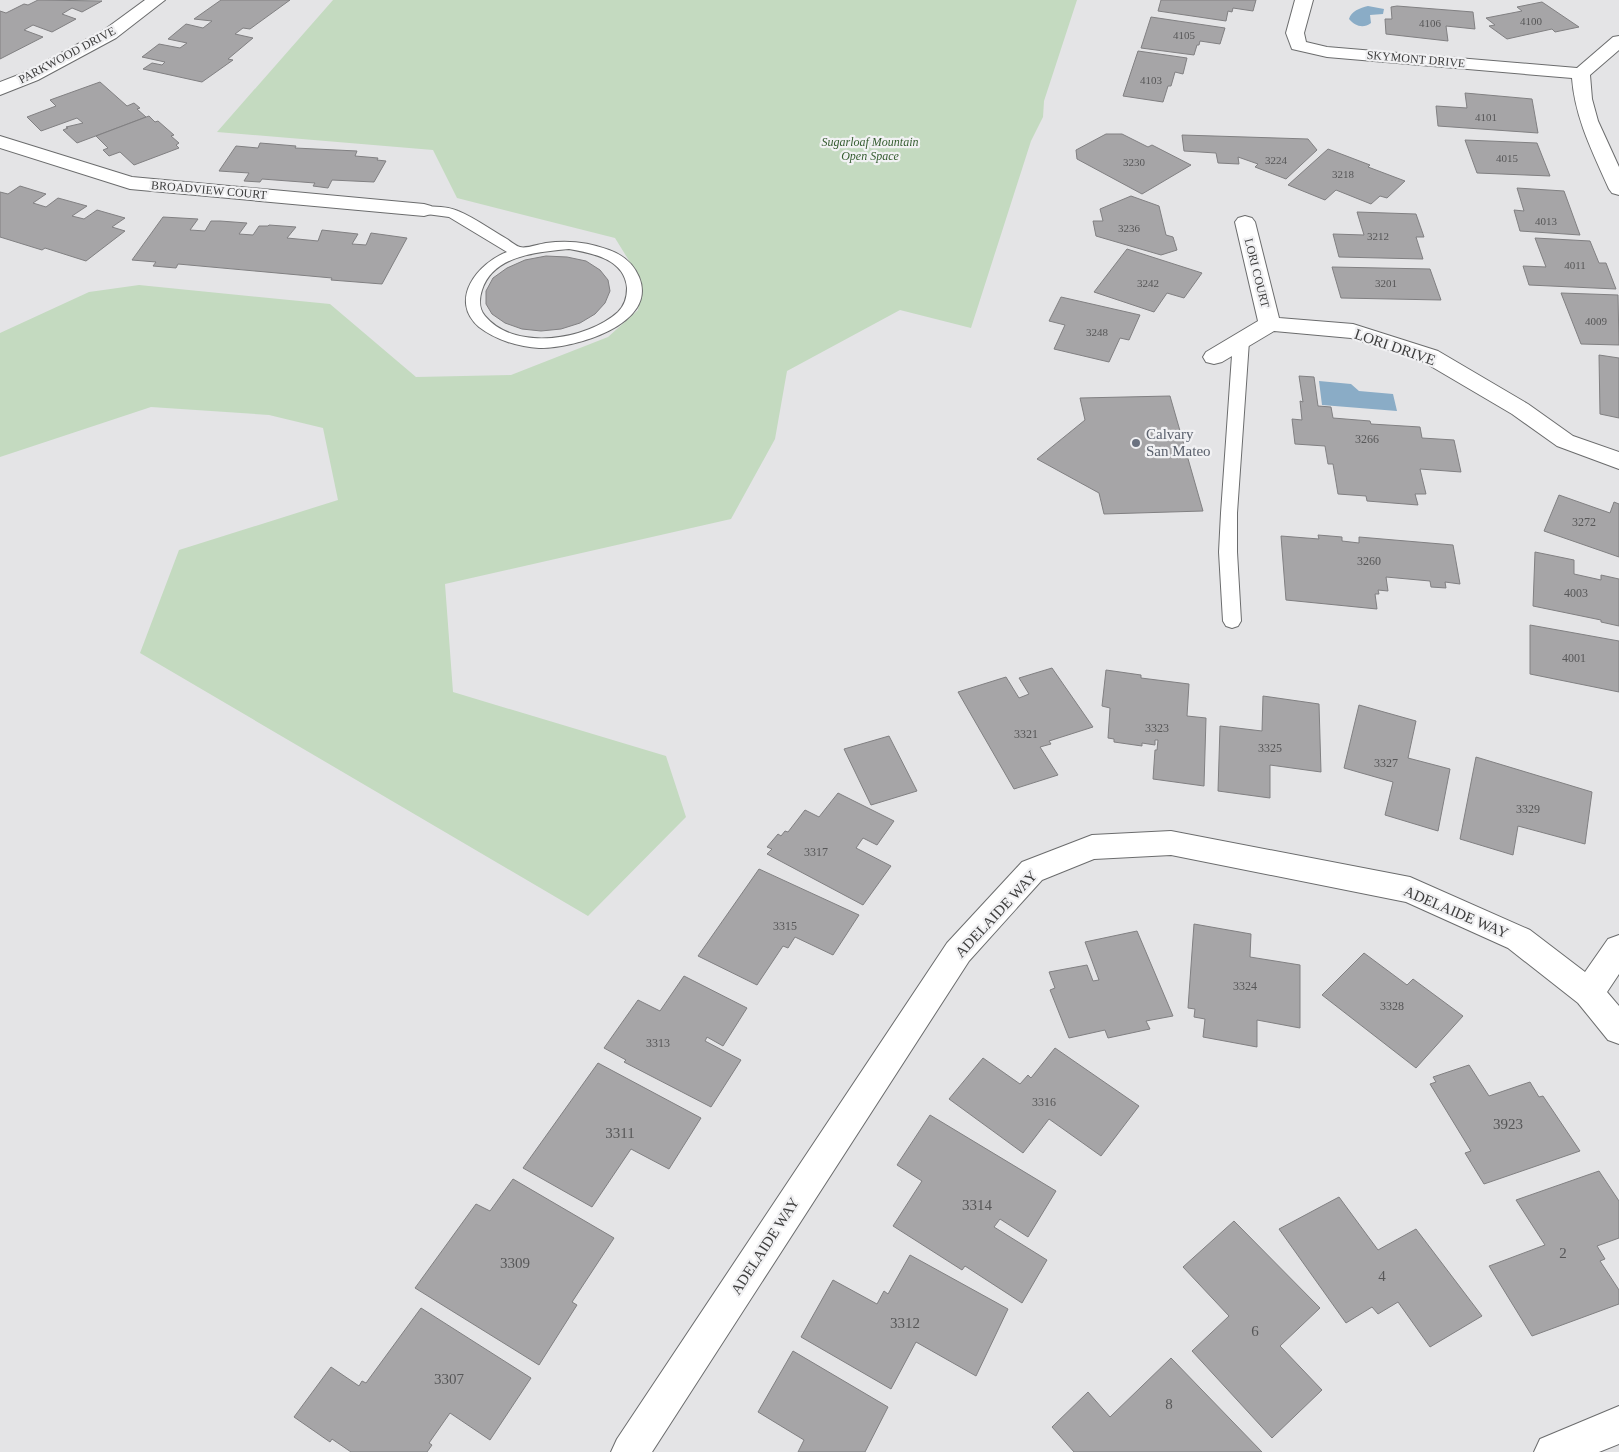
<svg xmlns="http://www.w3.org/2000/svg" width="1619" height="1452" font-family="'Times New Roman',serif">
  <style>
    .green { fill: #c4dac0 }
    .water { fill: #8aacc6 }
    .building { fill: #a6a5a7; stroke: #818082 }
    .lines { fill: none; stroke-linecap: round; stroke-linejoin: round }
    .service-casing { stroke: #6b6c6d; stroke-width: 2 }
    .minor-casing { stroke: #6b6c6d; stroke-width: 2 }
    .service { fill: #fff; fill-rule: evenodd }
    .minor { fill: #fff; fill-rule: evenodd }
    .worship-dot { fill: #6b7280; stroke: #f1f1f3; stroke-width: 2 }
    .labels { text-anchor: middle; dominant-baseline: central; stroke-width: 4.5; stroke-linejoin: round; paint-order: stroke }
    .far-number-label { font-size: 11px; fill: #575758 }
    .far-street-label { font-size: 12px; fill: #3d3d3d; stroke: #f1f1f3 }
    .far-park-label { font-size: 12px; font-style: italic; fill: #355c30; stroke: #f1f1f3 }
    .number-label { font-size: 12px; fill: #575758 }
    .street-label { font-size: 15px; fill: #3d3d3d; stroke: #f1f1f3 }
    .worship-label { font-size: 15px; fill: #5b616d; stroke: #f1f1f3; text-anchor: start }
    .near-number-label { font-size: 15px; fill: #575758 }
  </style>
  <rect width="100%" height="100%" fill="#e4e4e6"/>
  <polygon class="green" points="333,0 1077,0 1044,101 1043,117 1031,141 971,328 900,310 787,371 775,439 731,519 445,584 453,692 666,756 686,817 588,916 140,653 179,550 338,500 323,428 269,415 151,407 0,457 0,333 89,292 139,285 330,304 416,377 511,375 608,337 638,310 641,280 615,238 457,198 433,150 217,132"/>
  <g class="water">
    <path d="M 1368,6 L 1384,9 L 1383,14 L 1370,15 L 1371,23 C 1363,29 1355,26 1349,19 C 1351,11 1360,8 1368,6 Z"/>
    <polygon points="1319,381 1351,384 1359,391 1393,394 1397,411 1322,405"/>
  </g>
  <g class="building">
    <polygon points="38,0 102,1 82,12 72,8 62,14 76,19 52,32 33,25 24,30 43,37 0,59 0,11 6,13 24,4 28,5"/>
    <polygon points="221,0 290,0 250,29 243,28 235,34 253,38 228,59 233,60 202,82 143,69 152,63 162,65 165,62 142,57 159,44 180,48 187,43 168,39 186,24 203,28 212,21 194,19"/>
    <polygon points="1161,0 1256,0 1253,11 1233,8 1232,12 1228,11 1226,21 1158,11"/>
    <polygon points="1542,2 1579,27 1555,32 1552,29 1507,39 1489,26 1495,25 1486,18 1522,11 1517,7"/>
    <polygon points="1397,6 1473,12 1475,29 1446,26 1448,41 1386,34 1385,19 1392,19 1391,7"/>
    <polygon points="1151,17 1225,28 1220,44 1200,41 1199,45 1197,45 1194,55 1141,48"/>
    <polygon points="1138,51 1187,58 1183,74 1175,72 1171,86 1168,86 1163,102 1123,96"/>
    <polygon points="100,82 127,106 134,103 140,108 137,109 146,117 77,143 63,130 68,128 66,127 83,123 77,118 41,131 27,117 56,106 50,100"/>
    <polygon points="1465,93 1532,99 1538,133 1438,126 1436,106 1467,108"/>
    <polygon points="149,116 155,122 158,121 174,135 171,136 179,143 176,145 179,148 134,165 120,152 109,156 103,150 108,148 96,136"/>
    <polygon points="1106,134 1122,134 1148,147 1152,145 1191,165 1142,194 1077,159 1076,150"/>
    <polygon points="1182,135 1308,139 1317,150 1286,179 1255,167 1258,164 1238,157 1239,164 1218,163 1216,153 1184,151"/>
    <polygon points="1465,140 1537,143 1550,176 1477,173"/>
    <polygon points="260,143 296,146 295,148 357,151 355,156 378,158 377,160 386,161 374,182 332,180 328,188 313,186 315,183 262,179 260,182 244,181 249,173 219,171 236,146 258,148"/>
    <polygon points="1328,149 1370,165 1368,167 1405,181 1387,198 1380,196 1371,204 1336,190 1325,200 1288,185"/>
    <polygon points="20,186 46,194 33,203 46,207 58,198 87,206 72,216 84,219 97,210 125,218 112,227 125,231 86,261 45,248 42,250 0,237 0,192 8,194"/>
    <polygon points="1517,188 1564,191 1580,235 1520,231 1514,210 1524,211"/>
    <polygon points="1131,196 1159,206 1166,235 1173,237 1177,250 1161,255 1096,236 1093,221 1103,221 1100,209"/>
    <polygon points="1357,212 1416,214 1424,237 1416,237 1423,259 1339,257 1333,234 1364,235"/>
    <polygon points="163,217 198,219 190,230 205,231 211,221 220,221 247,223 239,234 253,235 259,226 268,226 269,225 296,227 287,238 318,241 322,230 358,234 352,244 366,245 371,233 407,238 382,284 331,280 332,278 178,264 176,268 153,266 156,262 132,260"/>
    <polygon points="1535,238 1590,241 1599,263 1606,263 1616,289 1529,285 1523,266 1546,267"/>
    <polygon points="1127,249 1202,273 1184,298 1167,293 1154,312 1094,292"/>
    <polygon points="546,256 567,257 586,261 600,270 608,280 610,291 605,303 595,314 580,323 561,329 541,331 522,329 505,323 492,314 486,304 486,291 493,278 507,268 525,260"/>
    <polygon points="1332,267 1430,269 1441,300 1341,298"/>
    <polygon points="1561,293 1618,295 1619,345 1581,344"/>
    <polygon points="1061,297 1140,315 1129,340 1120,338 1109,362 1054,349 1065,325 1049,321"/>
    <polygon points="1599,355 1619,358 1619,418 1600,414"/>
    <polygon points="1299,376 1314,377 1318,406 1331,407 1333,418 1370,421 1371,424 1420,427 1422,438 1454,440 1461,472 1420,469 1426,494 1415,494 1418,505 1367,501 1366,496 1338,494 1333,464 1328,464 1325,446 1295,444 1292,419 1302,420 1300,401 1303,402"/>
    <polygon points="1170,396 1203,511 1104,514 1099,493 1037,459 1085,420 1080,398"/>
    <polygon points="1559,495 1610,513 1614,502 1619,504 1619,557 1544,531"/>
    <polygon points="1318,535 1342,537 1342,541 1359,543 1359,537 1453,545 1460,584 1445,582 1446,588 1431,587 1430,581 1386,577 1388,591 1378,590 1379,594 1375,594 1377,609 1286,600 1281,536 1319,539"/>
    <polygon points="1535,552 1574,560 1574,574 1601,580 1601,575 1619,579 1619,626 1601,622 1601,620 1533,606"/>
    <polygon points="1530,625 1619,641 1619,692 1530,674"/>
    <polygon points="1052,668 1093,727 1049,741 1051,744 1040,747 1058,775 1014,789 958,692 1006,677 1019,698 1029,694 1019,678"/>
    <polygon points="1106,670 1141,675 1141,678 1189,684 1187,716 1206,718 1204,786 1153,779 1155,750 1157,750 1158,740 1155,740 1155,745 1142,743 1142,746 1114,742 1114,739 1108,738 1110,708 1102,706"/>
    <polygon points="1263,696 1319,704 1321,772 1270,765 1270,798 1218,791 1220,726 1262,731"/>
    <polygon points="1359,705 1416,721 1408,758 1450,769 1438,831 1385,815 1393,782 1344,768"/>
    <polygon points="889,736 917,791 871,805 844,749"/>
    <polygon points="1476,757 1592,792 1585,844 1518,826 1513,855 1460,839"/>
    <polygon points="838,793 894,821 877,845 863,838 856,848 891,866 863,905 767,854 772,849 767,847 778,834 781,836 785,831 788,832 805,810 819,817"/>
    <polygon points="759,869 859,915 833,955 795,937 788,948 783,946 757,985 698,956"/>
    <polygon points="1194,924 1251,934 1250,957 1300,965 1300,1028 1257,1020 1257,1047 1203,1037 1205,1019 1194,1017 1195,1009 1188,1008"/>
    <polygon points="1137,931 1173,1016 1146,1021 1150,1029 1108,1038 1105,1030 1069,1038 1050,990 1055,988 1049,972 1087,965 1093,981 1099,980 1085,942"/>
    <polygon points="1364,953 1407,985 1413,979 1463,1016 1416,1068 1322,995"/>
    <polygon points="684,976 747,1008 723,1046 707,1037 705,1041 741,1060 711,1107 624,1062 626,1060 604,1048 638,1000 660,1011"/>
    <polygon points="1055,1048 1139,1106 1101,1156 1049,1119 1023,1153 949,1099 983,1058 1020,1084 1028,1075 1031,1078"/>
    <polygon points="598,1063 701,1118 669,1169 631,1149 592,1207 523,1168"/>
    <polygon points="1469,1065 1489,1096 1530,1082 1539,1097 1543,1096 1580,1151 1484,1184 1465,1153 1471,1151 1430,1084 1436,1082 1433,1077"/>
    <polygon points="930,1115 1056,1191 1028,1237 1000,1219 994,1227 1047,1260 1022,1303 965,1266 962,1270 893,1226 922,1181 897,1165"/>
    <polygon points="1599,1171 1619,1201 1619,1238 1597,1246 1605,1259 1600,1261 1619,1290 1619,1304 1532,1336 1489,1266 1545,1245 1516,1200"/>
    <polygon points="513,1179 614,1238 572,1302 577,1305 539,1365 415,1288 476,1204 490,1211"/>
    <polygon points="1339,1197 1378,1250 1416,1229 1482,1316 1430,1347 1398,1302 1378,1314 1372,1307 1346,1323 1279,1229"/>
    <polygon points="1234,1221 1320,1308 1280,1346 1322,1390 1272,1438 1192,1351 1229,1316 1183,1267"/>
    <polygon points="910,1255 1008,1309 976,1376 916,1342 891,1389 801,1337 833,1280 877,1304 884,1291 888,1294"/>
    <polygon points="421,1308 531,1378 490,1440 450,1413 429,1443 432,1445 427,1452 351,1452 332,1439 330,1442 294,1417 331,1367 359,1386 362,1381 366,1383"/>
    <polygon points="793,1351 888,1407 865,1452 798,1452 804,1440 758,1412"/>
    <polygon points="1171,1358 1262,1452 1074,1452 1052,1427 1088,1392 1110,1417"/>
  </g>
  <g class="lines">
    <defs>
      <g id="service">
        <path d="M 424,206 C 434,207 448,206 458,211 C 475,218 491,230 507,239 C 511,242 516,246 520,247 C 526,249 539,244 546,243 C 568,240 588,242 609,250 C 623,255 633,263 639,277 C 659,325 572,349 539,348 C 519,347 496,340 479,327 C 448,300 478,263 507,252 L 449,217 L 419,213 L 417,210 L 419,207 ZM 569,249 C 592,253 625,259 627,288 C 627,297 625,305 618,312 C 587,340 515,352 485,316 C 479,309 479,299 482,290 C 493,255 538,252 569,249 Z"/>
        <polygon points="1241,336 1246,338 1249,341 1237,513 1237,552 1241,621 1238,626 1232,628 1226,626 1223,621 1219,552 1221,513 1233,341 1236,338"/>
      </g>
      <g id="minor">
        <polygon points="145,0 165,0 116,38 38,80 0,95 0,82 26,72 104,30"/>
        <path d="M 1295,0 L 1313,0 L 1304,33 L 1306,42 L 1327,47 L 1577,68 L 1613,37 L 1619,36 L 1619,50 L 1590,75 L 1592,99 L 1598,121 L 1619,167 L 1619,195 L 1612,193 L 1609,189 C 1593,153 1575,118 1572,78 L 1327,57 L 1292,49 L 1286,33 Z"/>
        <polygon points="0,136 132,177 424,204 431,206 434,210 431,214 424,216 130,189 0,148"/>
        <polygon points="1245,216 1252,218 1255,222 1279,318 1353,324 1438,351 1528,404 1573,436 1619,452 1619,469 1557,446 1512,414 1422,361 1351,338 1274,331 1222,362 1214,364 1206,362 1203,357 1206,352 1258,321 1235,222 1238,218"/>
        <polygon points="1171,831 1410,877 1530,930 1585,972 1608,939 1619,935 1619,974 1607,992 1619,1006 1619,1044 1608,1040 1578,1003 1508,948 1406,902 1171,855 1094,859 1042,880 969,961 652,1452 611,1452 617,1439 947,943 1022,862 1092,835"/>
        <polygon points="1619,1406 1619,1444 1599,1452 1534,1452 1540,1439"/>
      </g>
    </defs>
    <use href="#service" class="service-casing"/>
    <use href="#minor" class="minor-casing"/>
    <use href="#service" class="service"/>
    <use href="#minor" class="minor"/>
  </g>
  <circle class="worship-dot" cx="1136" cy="443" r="5"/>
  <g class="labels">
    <g class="far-number-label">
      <text x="1531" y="21">4100</text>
      <text x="1430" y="23">4106</text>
      <text x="1184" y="35">4105</text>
      <text x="1151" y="80">4103</text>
      <text x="1486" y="117">4101</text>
      <text x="1507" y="158">4015</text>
      <text x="1276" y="160">3224</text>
      <text x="1134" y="162">3230</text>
      <text x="1343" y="174">3218</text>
      <text x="1546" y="221">4013</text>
      <text x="1129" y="228">3236</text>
      <text x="1378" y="236">3212</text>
      <text x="1575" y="265">4011</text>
      <text x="1148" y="283">3242</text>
      <text x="1386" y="283">3201</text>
      <text x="1596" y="321">4009</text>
      <text x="1097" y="332">3248</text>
    </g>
    <g class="far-street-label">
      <text transform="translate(67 55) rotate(-28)">PARKWOOD DRIVE</text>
      <text transform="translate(1416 59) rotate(5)">SKYMONT DRIVE</text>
      <text transform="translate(209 190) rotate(5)">BROADVIEW COURT</text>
      <text transform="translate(1257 273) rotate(76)">LORI COURT</text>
    </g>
    <g class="far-park-label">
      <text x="870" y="142">Sugarloaf Mountain<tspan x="870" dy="14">Open Space</tspan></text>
    </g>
    <g class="number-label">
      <text x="1367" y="439">3266</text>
      <text x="1584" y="522">3272</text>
      <text x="1369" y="561">3260</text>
      <text x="1576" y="593">4003</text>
      <text x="1574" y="658">4001</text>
      <text x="1157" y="728">3323</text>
      <text x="1026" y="734">3321</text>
      <text x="1270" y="748">3325</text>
      <text x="1386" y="763">3327</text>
      <text x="1528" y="809">3329</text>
      <text x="816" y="852">3317</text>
      <text x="785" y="926">3315</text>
      <text x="1245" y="986">3324</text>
      <text x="1392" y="1006">3328</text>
      <text x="658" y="1043">3313</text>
      <text x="1044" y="1102">3316</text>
    </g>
    <g class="street-label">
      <text transform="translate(1395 347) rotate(19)">LORI DRIVE</text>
      <text transform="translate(1456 912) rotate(23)">ADELAIDE WAY</text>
      <text transform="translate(996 914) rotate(-47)">ADELAIDE WAY</text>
      <text transform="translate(765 1246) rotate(-57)">ADELAIDE WAY</text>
    </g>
    <g class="worship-label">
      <text x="1146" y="434">Calvary<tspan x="1146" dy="17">San Mateo</tspan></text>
    </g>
    <g class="near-number-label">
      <text x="1508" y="1124">3923</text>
      <text x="620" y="1133">3311</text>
      <text x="977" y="1205">3314</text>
      <text x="1563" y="1253">2</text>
      <text x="515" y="1263">3309</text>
      <text x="1382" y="1276">4</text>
      <text x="905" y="1323">3312</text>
      <text x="1255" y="1331">6</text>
      <text x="449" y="1379">3307</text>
      <text x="1169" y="1404">8</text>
    </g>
  </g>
</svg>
